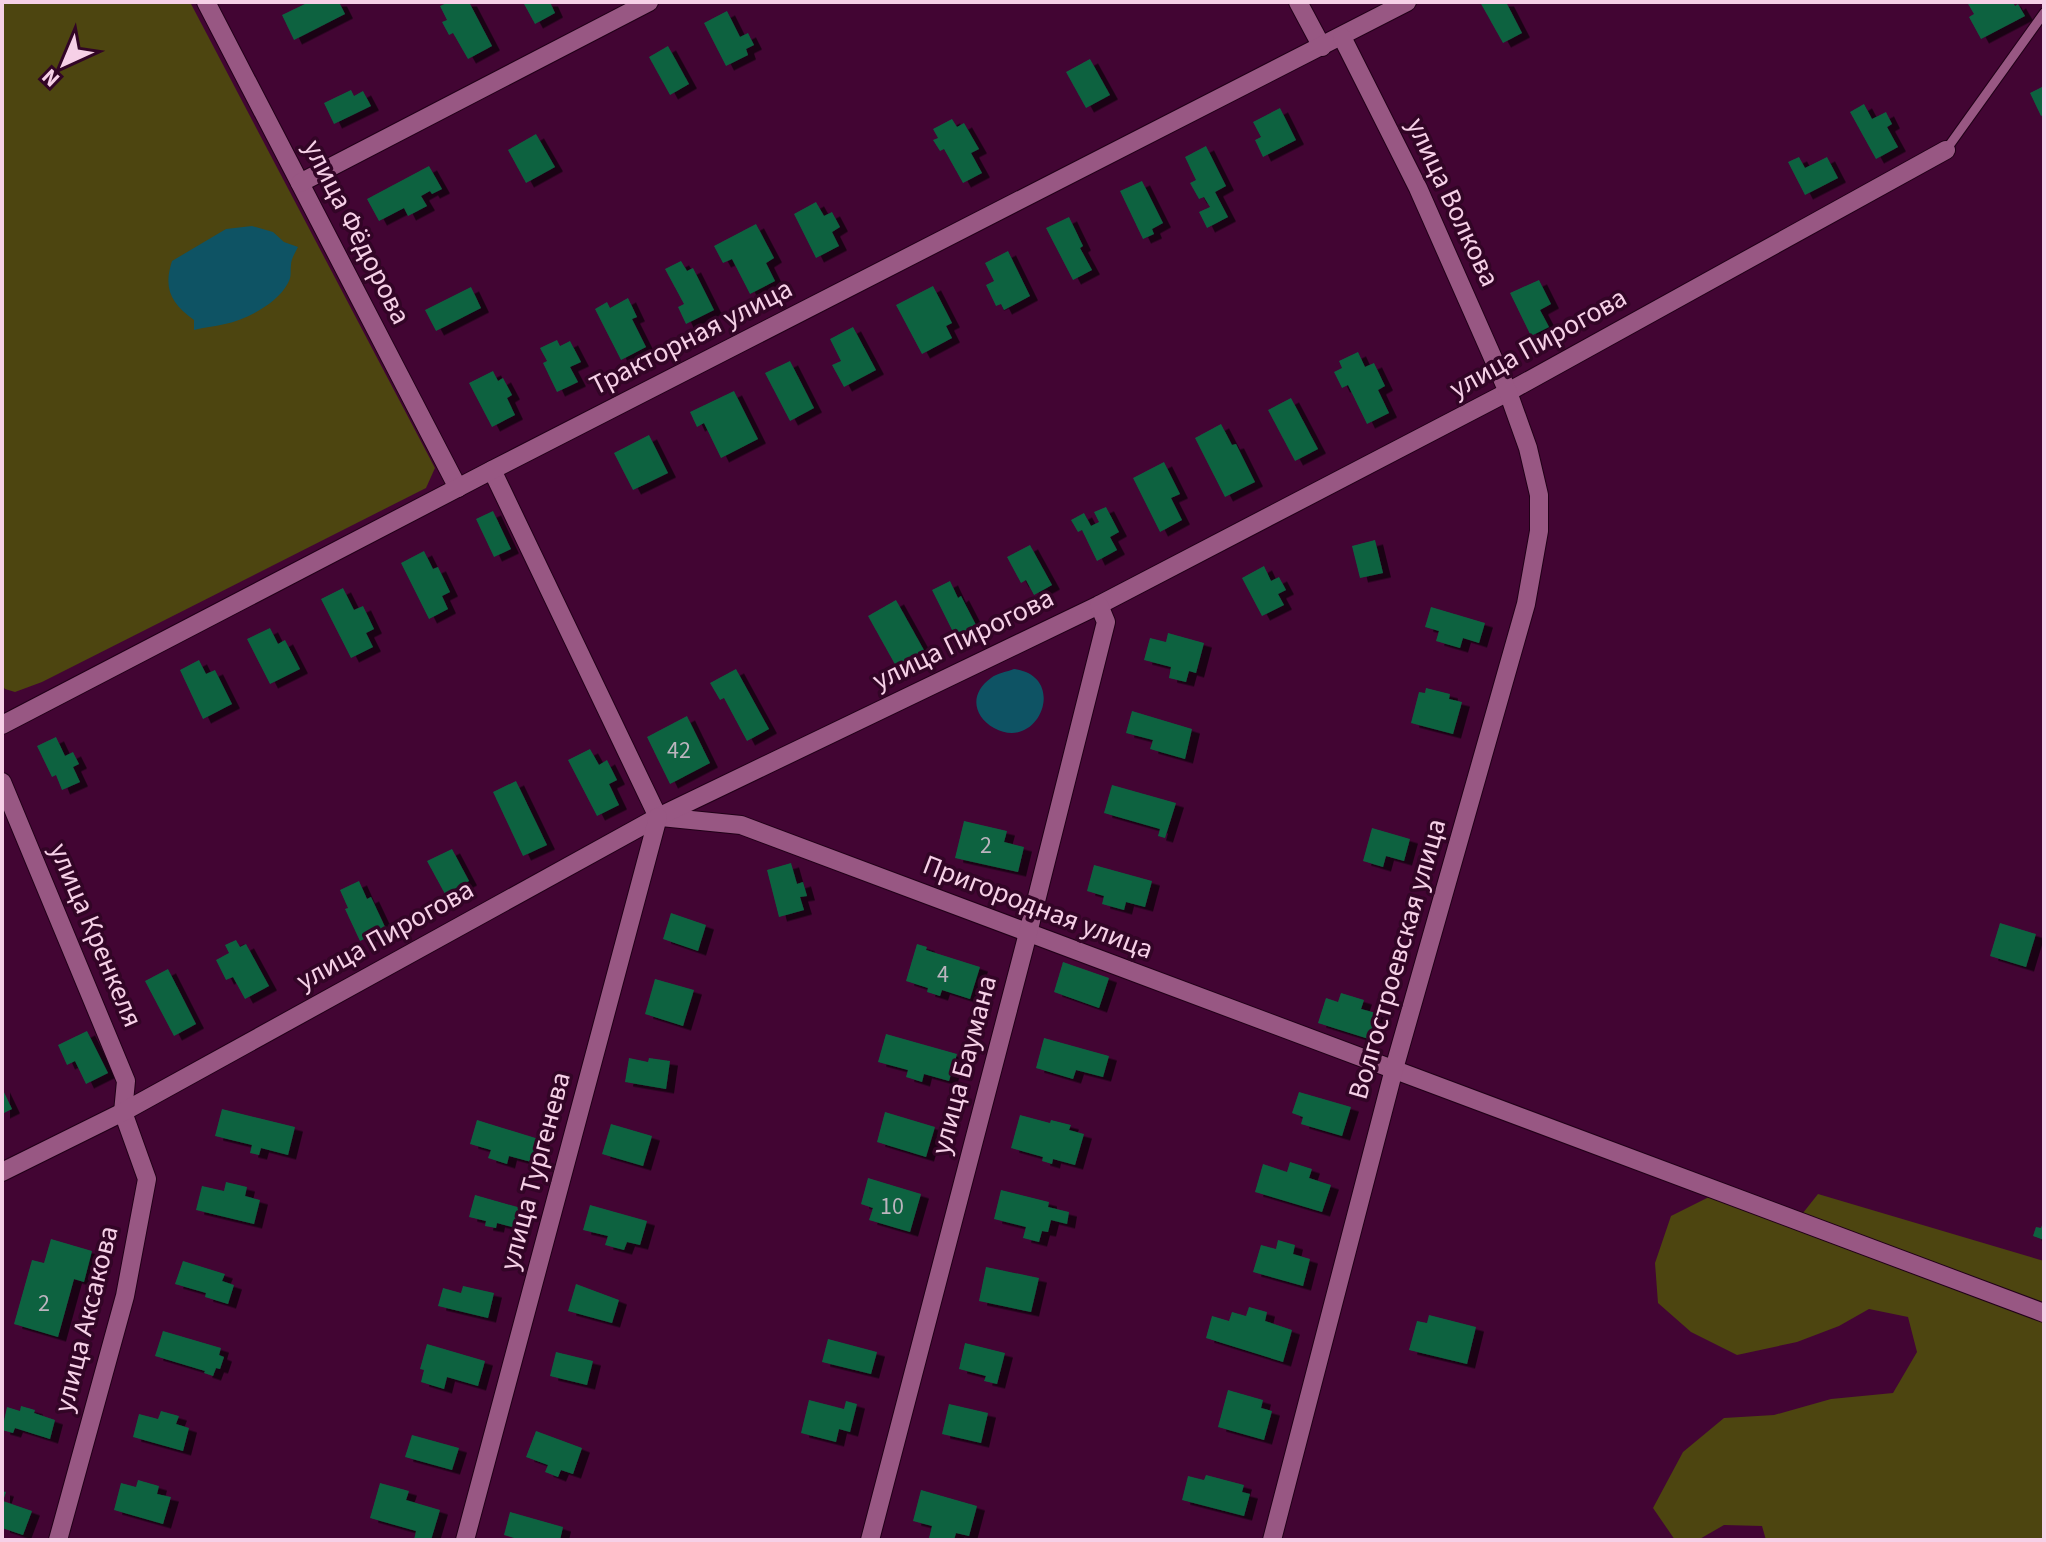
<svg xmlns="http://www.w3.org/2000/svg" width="2046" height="1542" font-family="'Source Sans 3',sans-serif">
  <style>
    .green { fill: #4d4510 }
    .water { fill: #0e5364 }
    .building { fill: #106241; filter: url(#shadow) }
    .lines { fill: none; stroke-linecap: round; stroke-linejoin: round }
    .service-casing { stroke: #210018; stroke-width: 11 }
    .minor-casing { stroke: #210018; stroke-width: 20 }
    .service { stroke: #985783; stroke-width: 9 }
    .minor { stroke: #985783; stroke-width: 18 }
    .labels { text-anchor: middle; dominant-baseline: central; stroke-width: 7; stroke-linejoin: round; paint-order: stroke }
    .number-label { font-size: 24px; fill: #bcb4be }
    .street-label { font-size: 28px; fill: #f6d0e7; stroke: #320526 }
  </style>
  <defs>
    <filter id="shadow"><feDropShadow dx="8" dy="4.5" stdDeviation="0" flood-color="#0009"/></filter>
  </defs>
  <rect width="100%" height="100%" fill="#420533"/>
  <g class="green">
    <polygon points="2,2 190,2 435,468 426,488 42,682 15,692 5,689 2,685"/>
    <polygon points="1732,1191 1795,1223 1818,1194 2044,1261 2044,1540 1766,1540 1762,1526 1724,1525 1698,1540 1675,1540 1653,1508 1683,1452 1724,1418 1774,1415 1831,1399 1893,1393 1917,1352 1908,1317 1869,1309 1839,1326 1797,1342 1737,1355 1691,1332 1658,1303 1655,1263 1671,1216 1709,1197"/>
  </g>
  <g class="water">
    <path d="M 252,226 L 273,232 L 284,242 L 298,247 C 295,253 291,259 291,265 C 290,272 292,276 288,283 C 277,304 247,319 225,324 C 214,327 204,327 194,330 L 194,320 C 171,303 163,289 172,261 L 226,229 Z"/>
    <path d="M 1014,669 C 1069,676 1039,753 994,728 C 972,715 970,693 991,678 C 997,673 1007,672 1014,669 Z"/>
  </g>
  <g class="building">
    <polygon points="309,2 339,2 345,14 294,40 282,15"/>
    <polygon points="449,2 469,2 492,46 468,59 453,33 449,35 442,22 447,20 440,6"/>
    <polygon points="523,2 550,2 555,13 535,24"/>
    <polygon points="1480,2 1506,2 1522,33 1503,43"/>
    <polygon points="1967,2 2013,2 2015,6 2018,4 2025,16 1981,39 1969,17 1974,14"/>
    <polygon points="727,11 740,37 748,33 754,45 746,49 748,55 726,66 704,23"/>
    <polygon points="668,46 689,84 670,95 649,57"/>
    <polygon points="1090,59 1110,95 1086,108 1066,72"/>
    <polygon points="2044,86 2044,114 2041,116 2030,93"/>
    <polygon points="351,90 354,96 363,91 371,106 334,124 324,103"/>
    <polygon points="1864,104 1872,119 1886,112 1892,124 1887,127 1898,147 1876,159 1850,112"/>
    <polygon points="1280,108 1296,140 1263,157 1255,140 1261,137 1253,122"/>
    <polygon points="952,119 957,127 964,123 979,149 971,153 982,173 963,183 944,149 940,151 933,140 938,138 933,129"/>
    <polygon points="536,134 555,167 526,183 508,150"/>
    <polygon points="1206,146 1226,186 1215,192 1228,217 1207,228 1199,212 1210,207 1204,197 1199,199 1190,183 1196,180 1185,157"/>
    <polygon points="1799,157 1805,168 1827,157 1838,178 1805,195 1788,162"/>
    <polygon points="429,166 442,189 432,194 430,191 421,196 427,206 408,216 404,208 379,221 367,199"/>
    <polygon points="1142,181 1163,223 1152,229 1154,234 1143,239 1120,191"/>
    <polygon points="816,202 824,216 832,212 840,227 832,232 839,246 816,258 794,214"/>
    <polygon points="1069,217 1083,246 1080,248 1092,270 1073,280 1046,228"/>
    <polygon points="756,224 774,258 766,263 775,281 750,294 732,259 723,263 714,246"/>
    <polygon points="1008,251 1030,296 1004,310 1001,304 996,306 986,285 994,281 985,263"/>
    <polygon points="681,261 687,271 693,268 714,310 686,324 678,307 684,304 665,269"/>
    <polygon points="1539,280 1551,304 1540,310 1549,327 1531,336 1510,293"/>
    <polygon points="933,286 952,323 946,326 952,338 922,354 896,305"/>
    <polygon points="471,287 481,308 436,331 425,310"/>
    <polygon points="628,298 637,317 632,319 646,347 621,360 595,309 607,302 610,308"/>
    <polygon points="853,327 876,370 844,387 832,365 841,361 830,339"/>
    <polygon points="557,340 560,346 570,341 581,362 570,367 578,382 557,392 543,363 547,361 540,348"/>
    <polygon points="1358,352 1365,367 1374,363 1385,386 1378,390 1389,413 1367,424 1348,385 1342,388 1334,372 1342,368 1339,361"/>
    <polygon points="790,361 814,408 790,421 765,373"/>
    <polygon points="493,371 498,381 503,378 512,395 507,398 515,415 492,427 469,383"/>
    <polygon points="734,391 758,439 721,458 704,423 697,427 690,412"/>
    <polygon points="1291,398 1318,449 1295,461 1268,410"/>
    <polygon points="1221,424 1232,445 1236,444 1255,482 1225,497 1195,438"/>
    <polygon points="649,435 668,473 633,490 614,453"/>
    <polygon points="1164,462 1180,494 1171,498 1182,520 1160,532 1133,478"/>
    <polygon points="1106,507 1119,532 1110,537 1117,550 1097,561 1082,530 1078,532 1071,520 1084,513 1091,526 1099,522 1094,512"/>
    <polygon points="493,511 511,549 494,557 476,519"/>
    <polygon points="1375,540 1383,573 1360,578 1352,546"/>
    <polygon points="1030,545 1052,585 1034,595 1026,580 1021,583 1007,557"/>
    <polygon points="424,551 433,569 438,567 450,592 442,596 448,609 429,619 401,563"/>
    <polygon points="1264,566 1271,581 1279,577 1286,590 1278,594 1284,605 1262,616 1242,578"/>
    <polygon points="950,581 958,598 961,596 976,625 955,636 932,590"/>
    <polygon points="343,588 354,610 363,606 374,629 366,633 373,647 351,658 321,599"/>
    <polygon points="896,600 925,652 897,668 868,616"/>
    <polygon points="1431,607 1485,623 1479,643 1463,638 1460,648 1436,641 1439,631 1425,627"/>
    <polygon points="270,628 278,644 285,640 300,669 270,684 247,639"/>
    <polygon points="1168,633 1204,643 1196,673 1189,671 1186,682 1169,678 1171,667 1144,660 1150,638 1166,642"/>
    <polygon points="199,660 206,674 215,670 232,704 203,719 180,670"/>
    <polygon points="736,669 769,729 747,741 724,698 720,700 710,683"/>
    <polygon points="1426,688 1450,694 1449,699 1462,702 1453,734 1411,723 1419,692 1425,693"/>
    <polygon points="1132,711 1192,729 1185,759 1150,749 1153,740 1126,733"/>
    <polygon points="687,716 710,763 670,784 647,737"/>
    <polygon points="56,737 65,756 73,752 79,764 73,767 80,782 62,790 56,775 52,777 37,746"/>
    <polygon points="590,749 599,765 607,760 617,780 609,784 619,805 597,816 568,760"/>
    <polygon points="516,781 547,845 523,856 493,792"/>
    <polygon points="1112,785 1176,803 1165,838 1158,836 1160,829 1104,813"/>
    <polygon points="964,821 1007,831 1004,842 1024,847 1018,872 955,858"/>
    <polygon points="1372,828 1410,839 1404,861 1386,856 1383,867 1363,861"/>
    <polygon points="452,849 469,881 445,894 427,861"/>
    <polygon points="791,863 797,884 803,882 807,896 800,897 804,910 779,917 767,870"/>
    <polygon points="1094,865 1152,881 1145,907 1126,902 1124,910 1102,904 1104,896 1087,891"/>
    <polygon points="359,881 367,899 371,897 386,929 360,941 345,909 348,908 340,890"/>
    <polygon points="671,913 706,925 698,951 663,939"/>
    <polygon points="2000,923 2036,934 2026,967 1990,956"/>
    <polygon points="236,940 240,947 246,944 269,986 245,999 233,977 226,980 216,960 229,953 225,945"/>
    <polygon points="917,944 927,947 926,950 980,967 970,999 942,990 940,996 927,992 928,988 906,981"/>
    <polygon points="1063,962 1109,978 1099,1008 1054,992"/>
    <polygon points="168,969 196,1024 174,1036 145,981"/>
    <polygon points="655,979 694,990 683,1026 645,1014"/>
    <polygon points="1341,993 1364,1000 1361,1009 1380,1014 1372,1040 1318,1023 1326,998 1338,1002"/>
    <polygon points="87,1031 108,1073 86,1084 75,1061 67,1065 58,1045"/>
    <polygon points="886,1034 957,1054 949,1081 924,1074 922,1082 906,1077 908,1070 878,1062"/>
    <polygon points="1044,1038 1109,1056 1103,1077 1076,1070 1073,1079 1036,1068"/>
    <polygon points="629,1058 648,1062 649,1058 670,1061 666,1089 625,1082"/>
    <polygon points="2,1088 12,1109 2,1114"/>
    <polygon points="1299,1092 1351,1107 1342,1136 1301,1124 1303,1117 1292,1113"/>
    <polygon points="222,1109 295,1127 288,1155 261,1148 259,1155 250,1153 252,1145 215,1136"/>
    <polygon points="885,1112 935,1127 926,1157 877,1142"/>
    <polygon points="1020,1115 1050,1123 1051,1120 1071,1125 1069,1130 1084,1134 1075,1165 1053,1159 1052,1164 1042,1161 1043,1157 1011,1148"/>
    <polygon points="477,1120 542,1140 535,1163 509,1156 507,1164 488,1158 491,1150 470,1144"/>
    <polygon points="611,1124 652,1136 643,1166 602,1154"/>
    <polygon points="1290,1162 1312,1169 1309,1178 1331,1185 1322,1212 1255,1192 1263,1164 1287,1172"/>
    <polygon points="868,1178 921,1194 910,1232 869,1220 873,1208 861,1204"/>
    <polygon points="226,1182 247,1187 245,1196 260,1200 254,1224 196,1210 202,1186 224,1191"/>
    <polygon points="1001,1190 1049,1202 1048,1207 1069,1212 1067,1224 1051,1220 1048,1232 1042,1231 1039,1242 1023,1238 1026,1227 994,1219"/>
    <polygon points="475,1195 521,1208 516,1228 497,1223 496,1228 485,1226 486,1221 469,1217"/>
    <polygon points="590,1205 647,1221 640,1245 627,1242 624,1250 605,1245 608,1236 583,1230"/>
    <polygon points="2044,1220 2044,1240 2033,1236 2036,1227 2041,1228"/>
    <polygon points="51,1239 92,1251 84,1282 74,1279 58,1337 14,1324 32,1260 44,1263"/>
    <polygon points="1278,1240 1295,1245 1293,1254 1310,1259 1303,1286 1253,1272 1261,1245 1276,1249"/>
    <polygon points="183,1261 225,1274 222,1281 234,1285 228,1304 205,1297 206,1293 175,1284"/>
    <polygon points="986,1267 1039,1278 1031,1312 979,1301"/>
    <polygon points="576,1284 619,1300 612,1323 568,1311"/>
    <polygon points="463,1286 494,1293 488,1318 438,1306 443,1288 461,1293"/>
    <polygon points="1249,1307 1267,1312 1265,1321 1292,1330 1283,1362 1206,1338 1212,1316 1229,1321 1232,1312 1246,1316"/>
    <polygon points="1429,1315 1476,1327 1467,1364 1409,1350 1417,1321 1427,1323"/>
    <polygon points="163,1331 221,1348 219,1355 224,1357 220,1369 216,1368 213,1376 204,1373 205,1371 155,1356"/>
    <polygon points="828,1339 877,1352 871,1374 822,1362"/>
    <polygon points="965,1343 1005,1353 997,1384 984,1381 986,1376 959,1369"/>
    <polygon points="427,1344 485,1361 478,1386 447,1377 444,1389 421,1382 424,1370 420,1369"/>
    <polygon points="556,1352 593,1361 587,1385 550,1376"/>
    <polygon points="1228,1390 1263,1400 1261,1408 1272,1411 1264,1440 1218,1427"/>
    <polygon points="809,1400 844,1409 846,1401 857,1404 850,1432 839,1429 836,1442 801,1433"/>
    <polygon points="949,1404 988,1413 981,1443 942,1434"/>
    <polygon points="21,1406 35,1410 34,1413 55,1420 50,1439 15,1428 13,1433 2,1430 7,1407 20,1411"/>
    <polygon points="161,1411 179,1416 176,1424 189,1428 183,1451 133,1437 139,1414 158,1419"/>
    <polygon points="536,1431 582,1448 573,1474 561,1470 558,1477 545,1472 548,1465 526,1457"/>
    <polygon points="412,1435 459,1448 452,1470 405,1457"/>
    <polygon points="1206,1475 1244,1485 1242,1492 1250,1494 1244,1516 1182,1500 1188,1476 1204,1480"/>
    <polygon points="138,1480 159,1486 157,1494 171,1497 163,1524 114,1510 121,1483 136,1487"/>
    <polygon points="380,1483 409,1491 406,1500 440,1510 431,1540 414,1540 416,1531 370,1518"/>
    <polygon points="921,1490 977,1506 969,1536 956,1533 954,1540 939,1540 929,1538 932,1526 913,1521"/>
    <polygon points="2,1491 6,1492 3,1501 32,1511 23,1535 2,1528"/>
    <polygon points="510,1512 563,1527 560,1540 521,1540 504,1535"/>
  </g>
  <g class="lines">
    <defs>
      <polyline id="service" points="1946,150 2044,13"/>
      <g id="minor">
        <polyline points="206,2 458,488"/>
        <polyline points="1298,2 1322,47"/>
        <polyline points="300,183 649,2"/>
        <polyline points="492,470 658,817"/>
        <polyline points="2,725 492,470 1407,2"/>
        <polyline points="2,782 126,1081 123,1112 147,1179 125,1296 58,1540"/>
        <polyline points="661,817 741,825 2044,1313"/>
        <polyline points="2,1172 123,1112 658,817 1099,605 1508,392 1946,150"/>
        <polyline points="465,1540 658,817"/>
        <polyline points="870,1540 1028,933 1106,622 1099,605"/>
        <polyline points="1272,1540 1394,1069 1526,604 1539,531 1539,495 1528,448 1508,392 1418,188 1342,37"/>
      </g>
    </defs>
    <use href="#service" class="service-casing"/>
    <use href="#minor" class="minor-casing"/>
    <use href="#service" class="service"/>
    <use href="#minor" class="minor"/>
  </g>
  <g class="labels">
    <g class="number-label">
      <text x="679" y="750">42</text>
      <text x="986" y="845">2</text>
      <text x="943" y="974">4</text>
      <text x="892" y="1206">10</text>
      <text x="44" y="1303">2</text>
    </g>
    <g class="street-label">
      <text transform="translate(1453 202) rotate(65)">улица Волкова</text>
      <text transform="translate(357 232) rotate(63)">улица Фёдорова</text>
      <text transform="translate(691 337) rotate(-27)">Тракторная улица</text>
      <text transform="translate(1538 343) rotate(-29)">улица Пирогова</text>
      <text transform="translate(963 639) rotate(-26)">улица Пирогова</text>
      <text transform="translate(1038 907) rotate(21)">Пригородная улица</text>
      <text transform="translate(96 935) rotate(67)">улица Кренкеля</text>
      <text transform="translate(385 935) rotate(-29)">улица Пирогова</text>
      <text transform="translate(1397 959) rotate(-74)">Волгостроевская улица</text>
      <text transform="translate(964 1065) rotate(-75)">улица Баумана</text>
      <text transform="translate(535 1171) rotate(-75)">улица Тургенева</text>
      <text transform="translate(86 1319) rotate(-76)">улица Аксакова</text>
    </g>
  </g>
  <rect width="2046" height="1542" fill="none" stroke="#f6d0e7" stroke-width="8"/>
  <g transform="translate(64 64) rotate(224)" stroke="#320526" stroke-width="6" paint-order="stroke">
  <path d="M0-6L14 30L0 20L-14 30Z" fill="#f6d0e7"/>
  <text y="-12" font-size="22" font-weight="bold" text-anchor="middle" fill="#f6d0e7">N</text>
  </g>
</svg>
